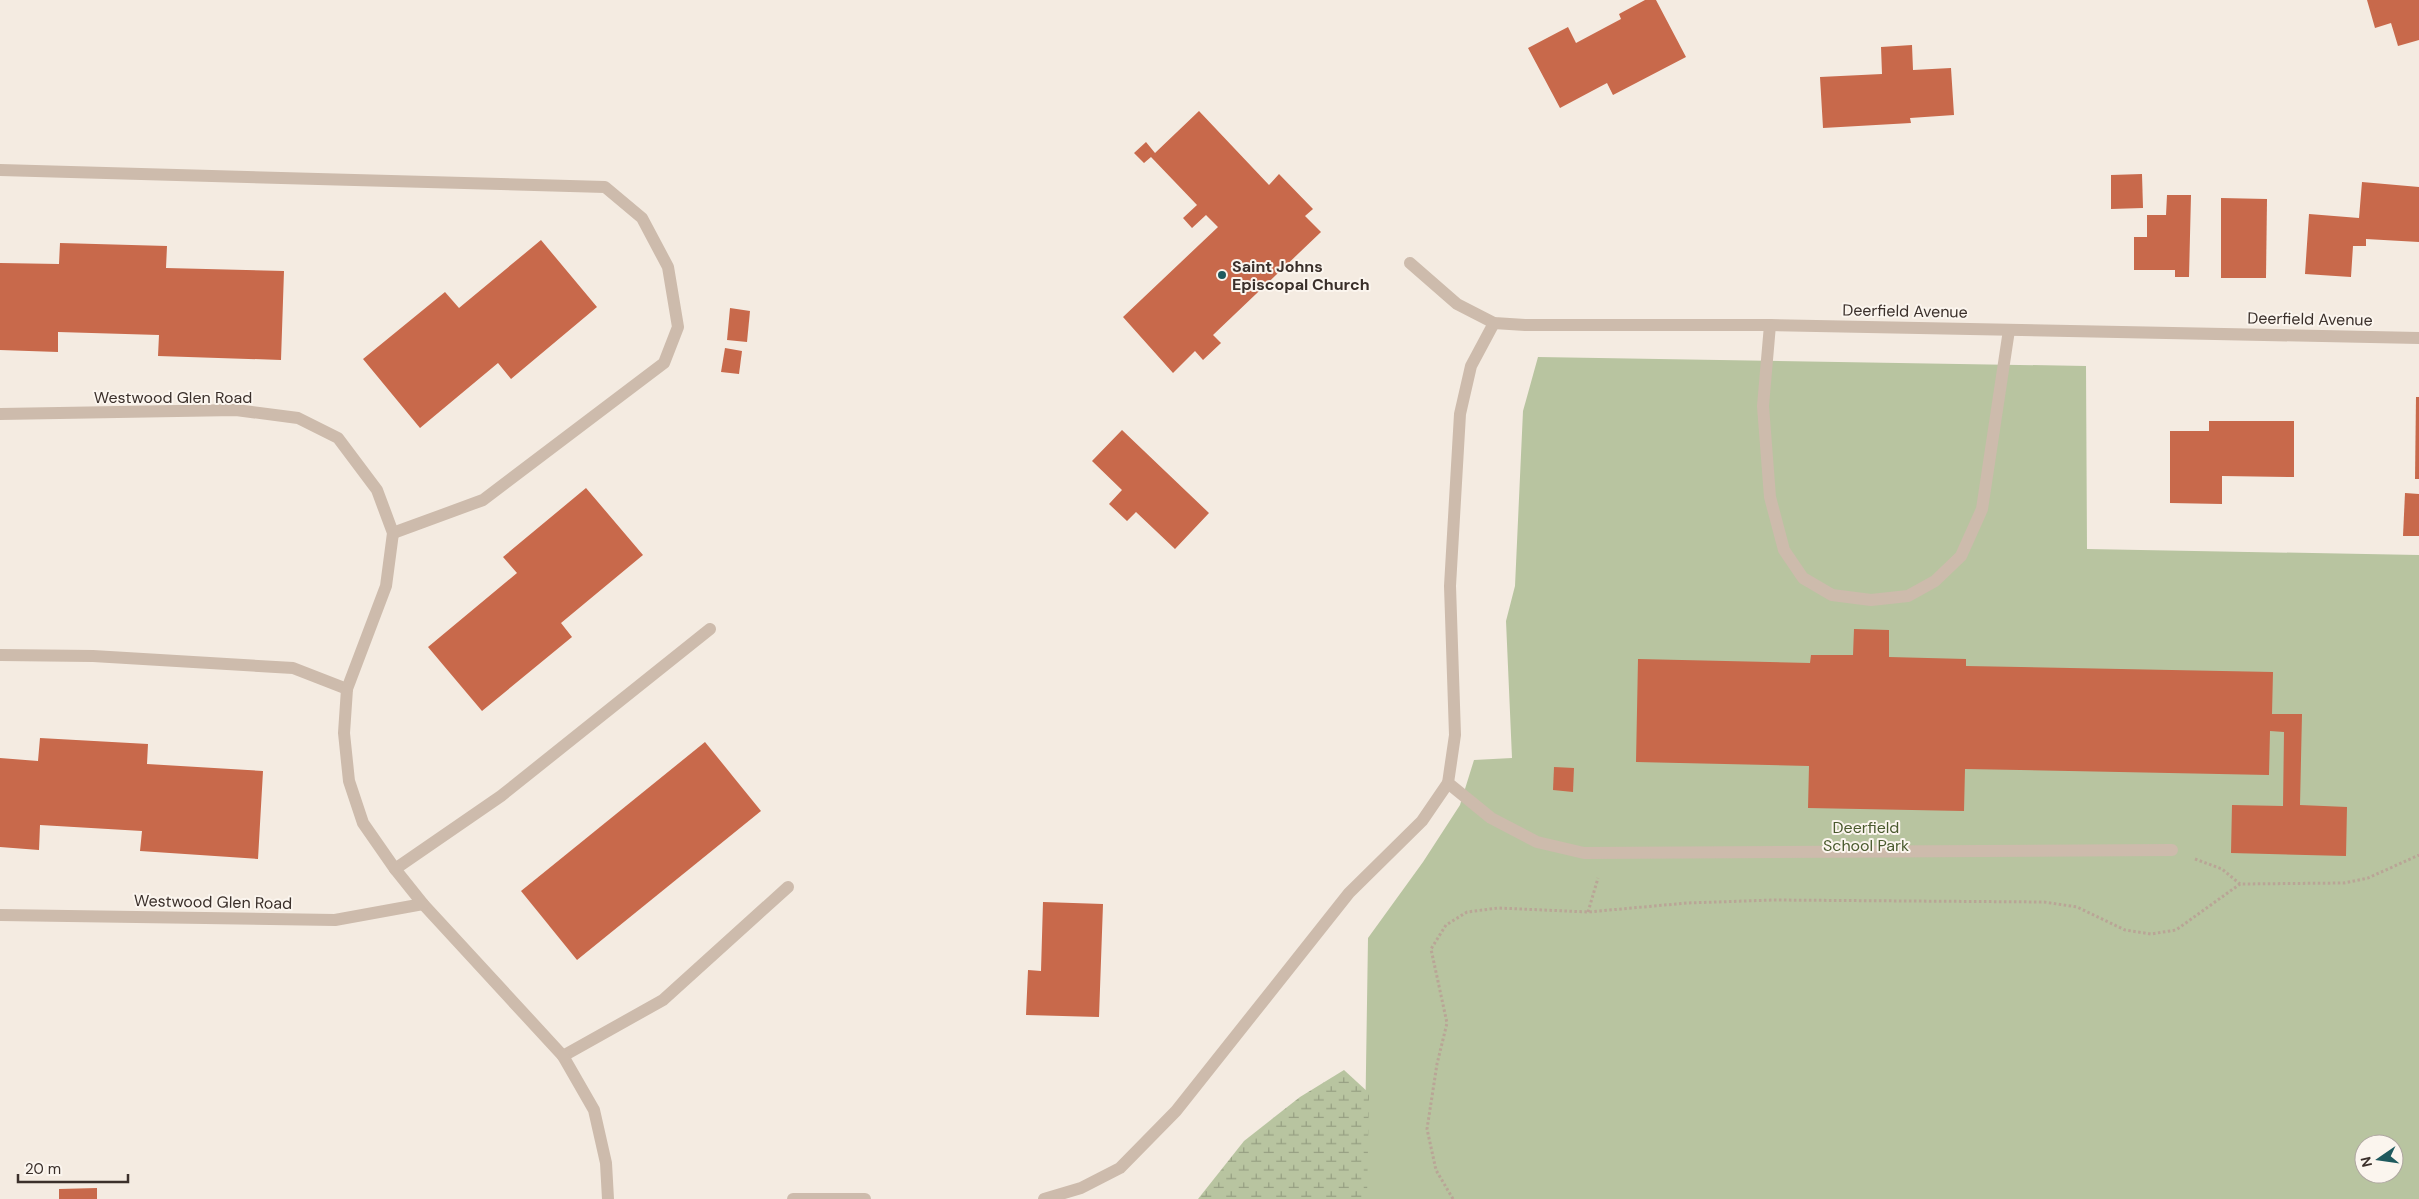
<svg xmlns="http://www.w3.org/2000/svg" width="2419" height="1199" font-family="'DM Sans',sans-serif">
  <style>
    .green { fill: #b8c4a0; fill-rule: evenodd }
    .wetland { fill: url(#wetland-marsh) }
    .building { fill: #c8694b }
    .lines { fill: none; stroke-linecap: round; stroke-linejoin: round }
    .path { stroke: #b9a596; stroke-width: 3; stroke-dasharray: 2.5 2.5; stroke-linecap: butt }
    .lane { stroke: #cdbbac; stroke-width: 12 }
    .street { stroke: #cdbbac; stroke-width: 12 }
    .poi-dot { fill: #1f5a5e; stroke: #fbf5ee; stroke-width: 2 }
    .labels { text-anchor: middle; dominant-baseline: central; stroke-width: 4; stroke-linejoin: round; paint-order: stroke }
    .poi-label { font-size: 16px; font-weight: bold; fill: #3b302b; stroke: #fbf5ee; text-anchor: start }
    .street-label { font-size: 16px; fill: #3b302b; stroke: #fbf5ee }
    .park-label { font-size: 16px; fill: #4a5a2e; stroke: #fbf5ee }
  </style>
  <defs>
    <pattern id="wetland-marsh" width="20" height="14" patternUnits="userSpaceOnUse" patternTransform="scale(1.25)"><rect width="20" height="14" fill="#b8c4a0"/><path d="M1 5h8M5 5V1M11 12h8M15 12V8" fill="none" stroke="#97a083"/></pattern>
  </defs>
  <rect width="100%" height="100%" fill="#f4ebe1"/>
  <path class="green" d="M 1538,357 L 2086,366 L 2087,549 L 2419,555 L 2419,1199 L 1364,1199 L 1368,938 L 1423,862 L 1460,805 L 1474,760 L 1512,758 L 1506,621 L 1515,586 L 1523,411 ZM 2364,1144 L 2394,1144 L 2394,1174 L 2364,1174 Z"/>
  <polygon class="wetland" points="1344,1070 1369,1093 1367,1199 1198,1199 1244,1141 1300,1097"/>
  <g class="building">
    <polygon points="1645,0 1656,0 1686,57 1613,95 1607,83 1560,108 1528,48 1568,27 1576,43 1621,19 1619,14"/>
    <polygon points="2367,0 2419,0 2419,40 2398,46 2391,23 2375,28"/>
    <polygon points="1912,45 1913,70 1951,68 1954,115 1910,118 1911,123 1823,128 1820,77 1882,74 1881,47"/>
    <polygon points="1199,111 1269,185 1279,174 1313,209 1305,216 1321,232 1213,335 1221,343 1203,360 1195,351 1173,373 1123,317 1218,227 1206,215 1192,228 1183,218 1197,205 1151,157 1144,163 1134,153 1146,142 1155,153"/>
    <polygon points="2142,174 2143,208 2111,209 2111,175"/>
    <polygon points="2362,182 2419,187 2419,242 2366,239 2366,246 2353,246 2351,277 2305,274 2309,214 2359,218"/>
    <polygon points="2167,195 2191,195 2189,277 2175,277 2175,270 2134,270 2134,237 2147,237 2147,215 2166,215"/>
    <polygon points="2221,198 2267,199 2266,278 2221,278"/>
    <polygon points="541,240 597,307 511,379 498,363 420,428 363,359 445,292 459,308"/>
    <polygon points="60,243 167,246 166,268 284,271 281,360 158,356 159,335 58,332 58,352 0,350 0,263 59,264"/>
    <polygon points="730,308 750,311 747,342 727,340"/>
    <polygon points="725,348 742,351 739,374 721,372"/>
    <polygon points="2416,397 2419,397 2419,479 2415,479"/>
    <polygon points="2209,421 2294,421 2294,477 2222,476 2222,504 2170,503 2170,431 2209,431"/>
    <polygon points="1122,430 1209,513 1175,549 1136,512 1127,521 1109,504 1122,490 1092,461"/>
    <polygon points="586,488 643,555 561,623 572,637 482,711 428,647 517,573 503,557"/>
    <polygon points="2405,493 2419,494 2419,536 2403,536"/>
    <polygon points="1854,629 1889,630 1889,657 1966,659 1966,666 2273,672 2272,714 2302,714 2300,805 2347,807 2346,856 2231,853 2232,805 2283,806 2284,732 2270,731 2269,775 1965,769 1964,811 1808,808 1809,766 1636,762 1638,659 1810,663 1811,655 1853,655"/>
    <polygon points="40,738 148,744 147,764 263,771 258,859 140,851 142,831 40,825 39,850 0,847 0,758 38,761"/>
    <polygon points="705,742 761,811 577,960 521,891"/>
    <polygon points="1554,767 1574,768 1573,792 1553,790"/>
    <polygon points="1043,902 1103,904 1099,1017 1026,1015 1028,970 1041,971"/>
    <polygon points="97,1188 97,1199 59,1199 59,1189"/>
  </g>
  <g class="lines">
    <g class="path">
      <polyline points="2195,859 2222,869 2240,884 2344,883 2368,878 2419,855"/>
      <polyline points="1588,912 1598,878"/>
      <polyline points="1453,1199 1436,1170 1427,1129 1437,1064 1447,1023 1431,949 1446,925 1467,912 1498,908 1588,912 1687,903 1774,900 2044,902 2077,907 2125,930 2151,934 2176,930 2240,884"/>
    </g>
    <g class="lane">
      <polyline points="0,170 605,187 642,218 668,267 678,327 664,363 483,500 393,533"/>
      <polyline points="1494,323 1471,366 1460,414 1450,586 1455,735 1448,783 1491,818 1537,842 1584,853 2172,850"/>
      <polyline points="1770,325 1763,406 1770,497 1784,550 1803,578 1832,595 1871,600 1908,596 1935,581 1961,556 1982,509 2009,330"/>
      <polyline points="0,655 93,656 293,668 347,689"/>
      <polyline points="395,869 501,796 710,629"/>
      <polyline points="563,1056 663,1000 788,887"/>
      <polyline points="793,1199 865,1199"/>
      <polyline points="1044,1199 1081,1188 1120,1168 1176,1111 1349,893 1422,821 1448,783"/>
    </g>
    <g class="street">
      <polyline points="1410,263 1457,304 1494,323 1525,325 1770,325 2419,338"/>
      <polyline points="0,414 236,410 298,418 338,438 377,490 393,533 386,586 347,689 344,733 349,781 363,823 395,869 423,904 563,1056 594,1110 606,1163 608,1199"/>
      <polyline points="0,915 335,920 423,904"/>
    </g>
  </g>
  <circle class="poi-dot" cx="1222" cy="275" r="5"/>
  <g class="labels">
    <g class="poi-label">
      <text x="1232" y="266">Saint Johns<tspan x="1232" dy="18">Episcopal Church</tspan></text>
    </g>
    <g class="street-label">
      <text transform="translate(1905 311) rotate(1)">Deerfield Avenue</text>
      <text transform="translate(2310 319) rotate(1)">Deerfield Avenue</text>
      <text x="173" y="397">Westwood Glen Road</text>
      <text transform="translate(213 902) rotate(1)">Westwood Glen Road</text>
    </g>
    <g class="park-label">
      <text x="1866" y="827">Deerfield<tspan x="1866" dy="18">School Park</tspan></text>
    </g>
  </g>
  <g transform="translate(2379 1159) rotate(257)"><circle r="24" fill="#fbf5ee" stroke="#aea6a0"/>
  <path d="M0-4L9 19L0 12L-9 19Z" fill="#1f5a5e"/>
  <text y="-8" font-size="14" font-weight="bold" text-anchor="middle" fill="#3b302b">N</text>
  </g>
  <path d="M18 1174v8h110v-8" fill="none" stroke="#3b302b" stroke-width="2.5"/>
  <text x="25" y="1174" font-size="15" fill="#3b302b" stroke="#fbf5ee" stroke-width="4" paint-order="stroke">20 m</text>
</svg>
